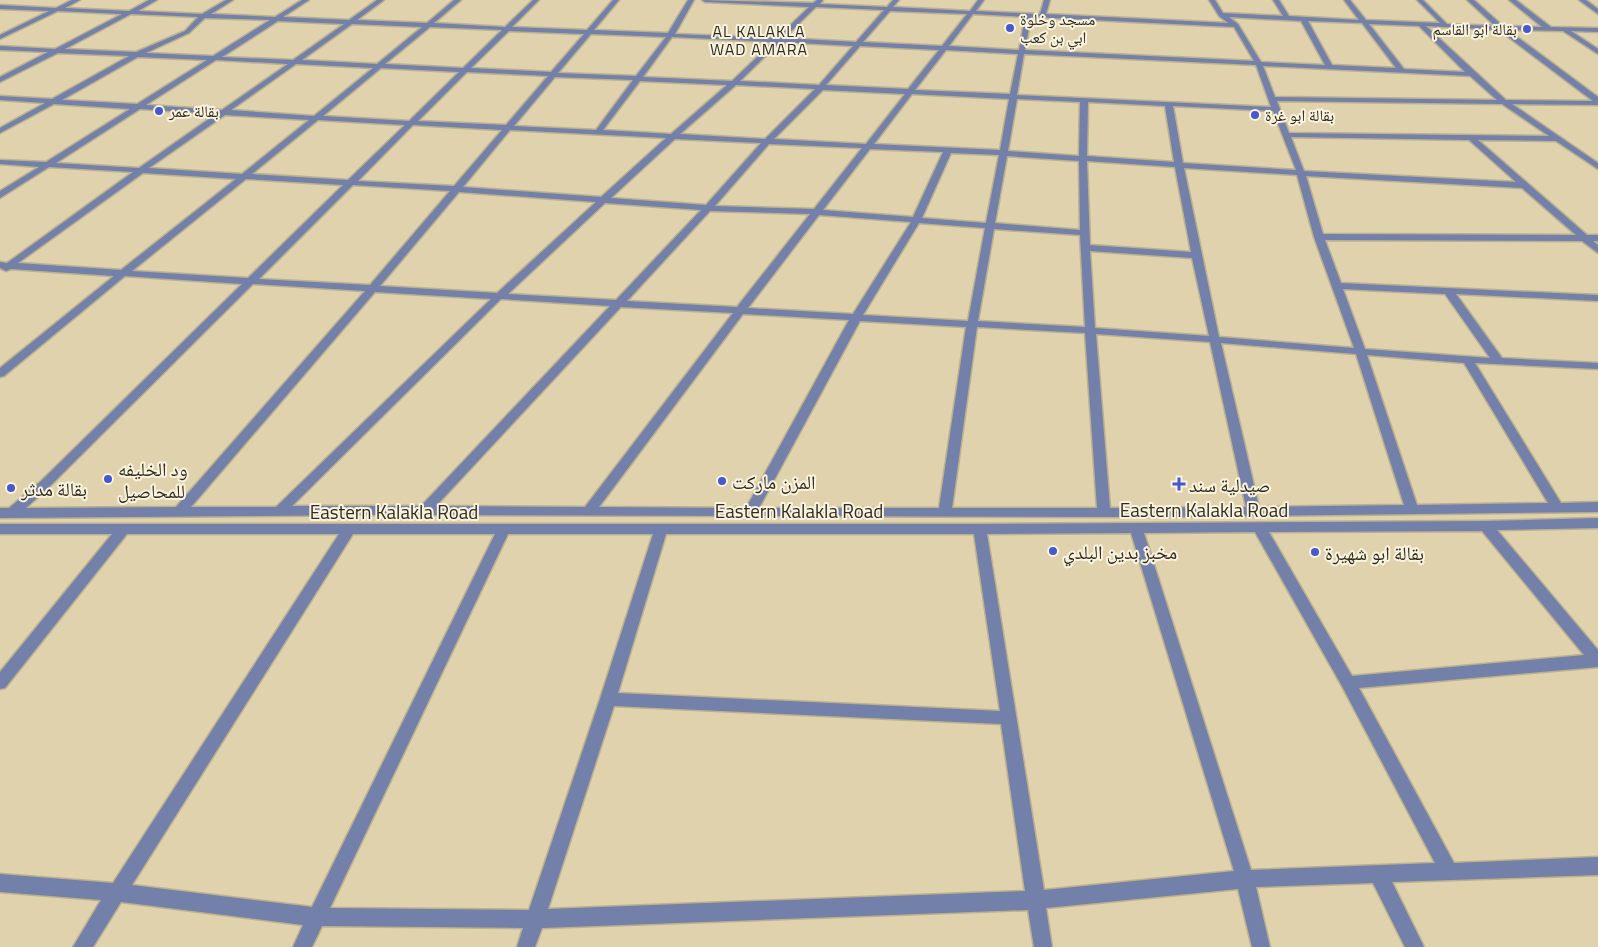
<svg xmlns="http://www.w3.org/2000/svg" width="1598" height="947" font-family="'Titillium Web','Noto Naskh Arabic',sans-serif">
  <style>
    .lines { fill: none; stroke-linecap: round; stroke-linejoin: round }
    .minor-casing { stroke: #bcb18f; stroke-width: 3 }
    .minor { fill: #7380a9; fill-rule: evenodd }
    .poi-dot { fill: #4459cd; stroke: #faf3e0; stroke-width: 2 }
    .labels { text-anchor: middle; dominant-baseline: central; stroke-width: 4; stroke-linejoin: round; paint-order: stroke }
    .far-poi-label { font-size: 16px; fill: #302b1c; stroke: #faf3e0; text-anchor: start }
    .far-neighbourhood-label { font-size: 16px; letter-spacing: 1px; fill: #302b1c; stroke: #faf3e0 }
    .poi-label { font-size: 19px; fill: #302b1c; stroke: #faf3e0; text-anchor: start }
    .street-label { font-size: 19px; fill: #302b1c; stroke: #faf3e0 }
  </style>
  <rect width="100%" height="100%" fill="#dfd2ac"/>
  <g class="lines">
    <defs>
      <g id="minor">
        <path d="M 72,0 L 80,0 L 65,8 L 129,11 L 149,0 L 157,0 L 138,11 L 202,14 L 226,0 L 233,0 L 211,14 L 275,17 L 302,0 L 309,0 L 283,17 L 349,20 L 377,0 L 384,0 L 357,20 L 427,23 L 454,0 L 461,0 L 434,23 L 505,27 L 533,0 L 539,0 L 512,27 L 587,30 L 613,0 L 619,0 L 594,30 L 668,33 L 688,0 L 694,0 L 675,34 L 777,38 L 809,7 L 705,2 L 702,0 L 813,3 L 817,0 L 823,0 L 820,4 L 887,7 L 893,0 L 899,0 L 893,7 L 970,11 L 978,0 L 984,0 L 976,11 L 1040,14 L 1044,0 L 1050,0 L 1046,14 L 1228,23 L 1219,16 L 1209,0 L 1215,0 L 1223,13 L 1283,16 L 1273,0 L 1279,0 L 1289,16 L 1359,20 L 1344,0 L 1350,0 L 1366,20 L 1440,23 L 1417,0 L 1423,0 L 1447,24 L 1495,26 L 1467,0 L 1474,0 L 1503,26 L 1542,27 L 1509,0 L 1516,0 L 1551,27 L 1598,28 L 1598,32 L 1571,31 L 1598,49 L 1598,54 L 1563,31 L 1508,30 L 1598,97 L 1598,105 L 1512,104 L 1598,163 L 1598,169 L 1556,141 L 1478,140 L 1587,235 L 1598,235 L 1598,241 L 1593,241 L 1598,245 L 1598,253 L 1582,241 L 1325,240 L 1341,283 L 1598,295 L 1598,301 L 1456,294 L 1502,358 L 1598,363 L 1598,369 L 1475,363 L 1561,503 L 1598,502 L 1598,512 L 1158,517 L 373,515 L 0,518 L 0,508 L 9,508 L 40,482 L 242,284 L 125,276 L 4,376 L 0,377 L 0,368 L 114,276 L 11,269 L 6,271 L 0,268 L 0,262 L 7,263 L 133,172 L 49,167 L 0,198 L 0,191 L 39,167 L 0,164 L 0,160 L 46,162 L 130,109 L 54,104 L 0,133 L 0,128 L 45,103 L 0,100 L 0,96 L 52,99 L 129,56 L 58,53 L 0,82 L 0,77 L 48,52 L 0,50 L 0,46 L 55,49 L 122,14 L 58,11 L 0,39 L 0,35 L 49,11 L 0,9 L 0,5 L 56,8 ZM 816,7 L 884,10 L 856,42 L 784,38 ZM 890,11 L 967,14 L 942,46 L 863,42 ZM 131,14 L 198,17 L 185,31 L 136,52 L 65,49 ZM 973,14 L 1025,17 L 1019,50 L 949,46 ZM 1031,17 L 1234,27 L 1254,61 L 1025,50 ZM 1229,17 L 1301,21 L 1325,65 L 1261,62 L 1238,24 ZM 205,18 L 270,20 L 213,56 L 146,53 L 189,33 ZM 278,21 L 344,24 L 293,60 L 222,57 ZM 1308,21 L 1362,23 L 1396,68 L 1332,65 ZM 352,24 L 422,27 L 377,64 L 302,60 ZM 1369,24 L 1419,26 L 1465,72 L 1404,69 ZM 1426,26 L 1499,30 L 1593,101 L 1506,100 ZM 430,27 L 502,30 L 463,68 L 385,64 ZM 509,31 L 584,34 L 551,72 L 471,68 ZM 591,34 L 666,37 L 636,76 L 558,73 ZM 672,37 L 773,42 L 732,81 L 643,77 ZM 780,42 L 853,46 L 819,85 L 740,81 ZM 860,46 L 939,50 L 908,89 L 826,85 ZM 946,50 L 1018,54 L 1010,94 L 915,90 ZM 1024,54 L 1256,65 L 1271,107 L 1017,95 ZM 138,57 L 207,60 L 137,104 L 62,100 ZM 216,60 L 288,64 L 222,110 L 146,105 ZM 296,64 L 373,68 L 314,116 L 231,110 ZM 1263,66 L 1470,76 L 1497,100 L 1275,97 ZM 381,68 L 459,72 L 409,121 L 323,116 ZM 467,72 L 548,76 L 506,125 L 418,121 ZM 555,77 L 633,80 L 596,130 L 514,126 ZM 640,81 L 727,85 L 671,134 L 603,130 ZM 736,85 L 815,89 L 765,139 L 680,134 ZM 823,90 L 905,94 L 866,144 L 774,139 ZM 912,94 L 1009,99 L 1000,150 L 874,144 ZM 1017,99 L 1080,102 L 1079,156 L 1008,151 ZM 1277,101 L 1502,104 L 1549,136 L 1289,133 ZM 1088,102 L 1165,106 L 1174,162 L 1087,156 ZM 1173,106 L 1273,111 L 1296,170 L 1183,163 ZM 140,109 L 216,114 L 139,168 L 56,163 ZM 225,115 L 309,120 L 242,174 L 149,168 ZM 318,120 L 405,125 L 348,180 L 252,174 ZM 413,125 L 502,130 L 454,186 L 358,181 ZM 510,130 L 666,138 L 601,197 L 463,187 ZM 1291,137 L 1469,140 L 1516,182 L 1304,171 ZM 675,139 L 761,143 L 706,205 L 611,198 ZM 769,144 L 862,148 L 814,209 L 715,206 ZM 870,149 L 943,152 L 913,217 L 823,210 ZM 951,153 L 999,155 L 986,223 L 922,218 ZM 1007,156 L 1079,161 L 1080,230 L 995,223 ZM 1087,161 L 1175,167 L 1191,252 L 1090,245 ZM 1184,168 L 1297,175 L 1314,237 L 1354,348 L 1219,337 ZM 143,173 L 236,179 L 121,270 L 18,263 ZM 1306,176 L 1522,188 L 1576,235 L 1323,234 ZM 246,179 L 343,185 L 248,278 L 132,271 ZM 353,185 L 450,191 L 370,285 L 259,279 ZM 459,192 L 596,202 L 497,293 L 380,286 ZM 605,203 L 701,210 L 616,300 L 508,294 ZM 710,211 L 810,214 L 737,307 L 627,301 ZM 819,215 L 911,222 L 853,314 L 748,308 ZM 919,223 L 985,228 L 968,321 L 863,315 ZM 994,229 L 1080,235 L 1085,327 L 978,321 ZM 1090,251 L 1192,258 L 1209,336 L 1095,328 ZM 253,284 L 365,291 L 176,507 L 26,508 L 48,488 ZM 1343,289 L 1445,294 L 1490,358 L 1365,349 ZM 375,292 L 491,299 L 276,507 L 191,507 ZM 501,299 L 610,306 L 421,506 L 292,506 ZM 621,307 L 733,313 L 585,507 L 436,506 ZM 743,314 L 849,320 L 746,508 L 599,507 ZM 860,321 L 966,327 L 939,508 L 759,508 ZM 977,327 L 1085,333 L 1097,508 L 952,508 ZM 1096,334 L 1210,342 L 1246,507 L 1110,508 ZM 1221,343 L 1356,354 L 1404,505 L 1259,507 ZM 1367,355 L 1464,363 L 1548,503 L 1417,505 Z"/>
        <polygon points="1579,0 1586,0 1598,9 1598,14"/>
        <path d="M 1598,518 L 1598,528 L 1497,530 L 1598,650 L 1598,667 L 1359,688 L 1454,863 L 1598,857 L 1598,875 L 1392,882 L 1424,947 L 1405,947 L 1373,883 L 1256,887 L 1270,947 L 1252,947 L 1238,889 L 1046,908 L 1052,947 L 1034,947 L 1028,910 L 542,928 L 535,947 L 517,947 L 523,928 L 322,926 L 312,947 L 293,947 L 303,925 L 121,902 L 93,947 L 73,947 L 101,900 L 0,892 L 0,874 L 113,883 L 339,534 L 127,534 L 5,688 L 0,689 L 0,672 L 112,534 L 0,534 L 0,524 L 980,524 L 1486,521 ZM 1482,531 L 1584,655 L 1352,676 L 1269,532 ZM 1255,532 L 1343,688 L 1435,863 L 1251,870 L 1144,533 ZM 1131,533 L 1234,871 L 1044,890 L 987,534 ZM 353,534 L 495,534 L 312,907 L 132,885 ZM 508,534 L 653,534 L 600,699 L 529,910 L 330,908 ZM 666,534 L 974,534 L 1000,711 L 618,693 ZM 614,706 L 1001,724 L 1025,891 L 548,909 Z"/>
      </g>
    </defs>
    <use href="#minor" class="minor-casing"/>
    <use href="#minor" class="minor"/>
  </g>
  <g class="poi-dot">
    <circle cx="1010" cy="28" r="5"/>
    <circle cx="1527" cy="29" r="5"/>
    <circle cx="159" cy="111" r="5"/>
    <circle cx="1255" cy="115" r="5"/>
    <circle cx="108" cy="479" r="5"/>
    <circle cx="722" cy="481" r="5"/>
    <path d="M1176.5 476.5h5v5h5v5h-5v5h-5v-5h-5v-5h5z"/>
    <circle cx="11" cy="488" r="5"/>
    <circle cx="1053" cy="551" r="5"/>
    <circle cx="1315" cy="552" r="5"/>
  </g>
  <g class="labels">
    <g class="far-poi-label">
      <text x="1020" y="19">مسجد وخلوة<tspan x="1020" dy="18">ابي بن كعب</tspan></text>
      <text x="1517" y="29" text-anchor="end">بقالة ابو القاسم</text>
      <text x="169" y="111">بقالة عمر</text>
      <text x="1265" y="115">بقالة ابو غرة</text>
    </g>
    <g class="far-neighbourhood-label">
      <text x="759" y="31">AL KALAKLA<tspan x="759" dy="18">WAD AMARA</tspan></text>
    </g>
    <g class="poi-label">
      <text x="118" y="468">ود الخليفه<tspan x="118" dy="22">للمحاصيل</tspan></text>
      <text x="732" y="481">المزن ماركت</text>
      <text x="1189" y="484">صيدلية سند</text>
      <text x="21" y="488">بقالة مدثر</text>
      <text x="1063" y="551">مخبز بدين البلدي</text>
      <text x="1325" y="552">بقالة ابو شهيرة</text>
    </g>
    <g class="street-label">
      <text x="1204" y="509">Eastern Kalakla Road</text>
      <text x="799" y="510">Eastern Kalakla Road</text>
      <text x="394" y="511">Eastern Kalakla Road</text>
    </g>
  </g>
</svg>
